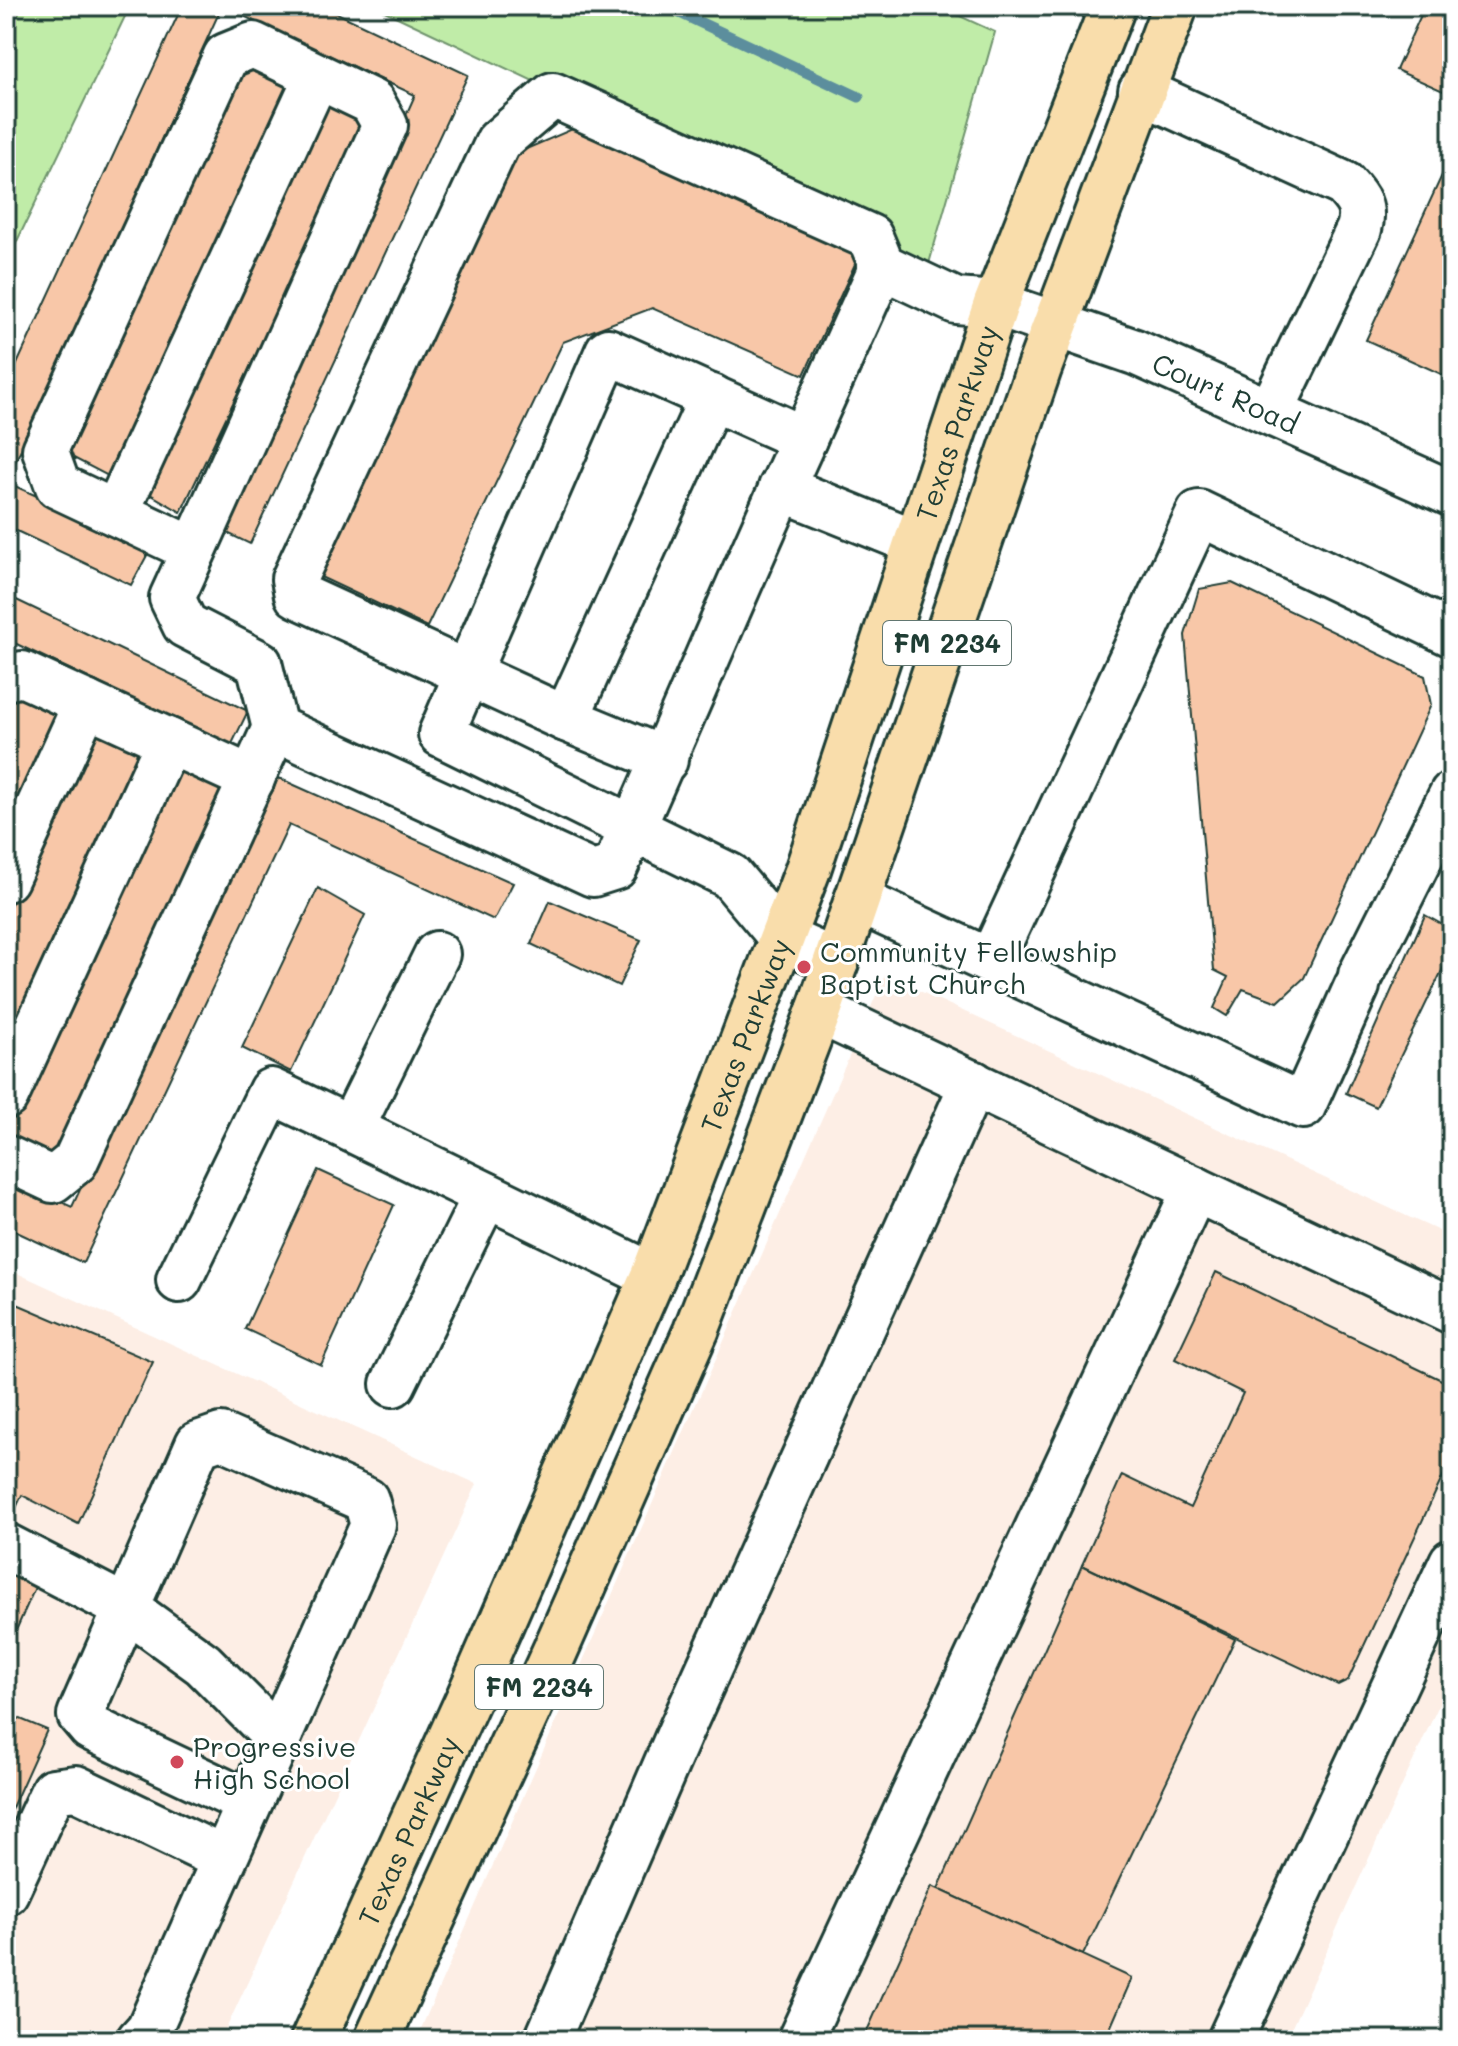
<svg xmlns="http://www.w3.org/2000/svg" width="1458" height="2046" font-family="Mali,sans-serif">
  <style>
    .built { fill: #fdeee5 }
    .green { fill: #c0eca8; stroke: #70946e; stroke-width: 2 }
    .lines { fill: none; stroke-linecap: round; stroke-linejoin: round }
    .stream { stroke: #5b8e9d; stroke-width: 11 }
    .building { fill: #f8c7a8; stroke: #1f3d34; stroke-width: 2 }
    .minor-casing { stroke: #1f3d34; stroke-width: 50 }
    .major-casing { stroke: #1f3d34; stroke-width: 50 }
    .minor { stroke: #fff; stroke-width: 44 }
    .major { stroke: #f9ddab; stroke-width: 44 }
    .poi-dot { fill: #d1495b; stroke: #fff; stroke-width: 3 }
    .labels { text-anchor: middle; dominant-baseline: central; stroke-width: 6; stroke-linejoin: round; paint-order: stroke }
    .shield { fill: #fff; stroke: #627771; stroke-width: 2 }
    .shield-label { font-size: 26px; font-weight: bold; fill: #1f3d34 }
    .street-label { font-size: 28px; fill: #1f3d34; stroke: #fff }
    .poi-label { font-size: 28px; fill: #1f3d34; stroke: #fff; text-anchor: start }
  </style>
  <rect width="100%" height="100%" fill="#fff"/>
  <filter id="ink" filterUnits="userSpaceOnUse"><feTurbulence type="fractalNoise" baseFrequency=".0125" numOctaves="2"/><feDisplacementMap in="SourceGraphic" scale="16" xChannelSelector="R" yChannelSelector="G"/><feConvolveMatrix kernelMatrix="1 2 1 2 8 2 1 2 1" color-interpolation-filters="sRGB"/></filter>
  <g filter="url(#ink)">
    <g class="built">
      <polygon points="885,975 1452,1237 1452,1676 1286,2040 416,2040"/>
      <polygon points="6,1268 477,1484 221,2040 6,2040"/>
    </g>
    <g class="green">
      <polygon points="6,6 130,6 6,264"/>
      <polygon points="374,6 938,6 995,32 928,267"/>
    </g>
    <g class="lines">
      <polyline class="stream" points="665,6 859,97"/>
    </g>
    <g class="building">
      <polygon points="182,6 322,6 468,75 250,544 221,530 415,95 222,6 6,482 6,388"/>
      <polygon points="1425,6 1452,6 1452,95 1396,70"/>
      <polygon points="238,62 287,86 108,476 62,452"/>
      <polygon points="325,102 368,120 181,512 145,491"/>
      <polygon points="591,121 861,251 804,375 652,308 563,342 427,627 310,572 503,159"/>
      <polygon points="1449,160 1452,161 1452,379 1366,340"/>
      <polygon points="6,482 151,548 131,585 6,526"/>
      <polygon points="1232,583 1425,676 1431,705 1304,978 1278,1002 1243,989 1227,1016 1214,1008 1228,977 1214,970 1185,635 1199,589"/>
      <polygon points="6,595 248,711 231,746 6,639"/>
      <polygon points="8,693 58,712 6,824 6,698"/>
      <polygon points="90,725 140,751 6,1040 6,915"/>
      <polygon points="172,767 225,792 52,1159 6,1138 6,1133"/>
      <polygon points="272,775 513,883 494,920 289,825 83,1263 6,1227 6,1177 72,1207"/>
      <polygon points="318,888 365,915 291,1072 242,1048"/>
      <polygon points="550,901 641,940 619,986 531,944"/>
      <polygon points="1425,915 1452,930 1452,950 1376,1107 1346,1093"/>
      <polygon points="318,1170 394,1205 321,1365 245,1329"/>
      <polygon points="1216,1272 1452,1385 1452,1457 1348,1680 1338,1685 1082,1565 1122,1475 1190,1508 1243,1393 1175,1359"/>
      <polygon points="17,1304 153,1362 78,1524 22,1495 16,1508 6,1504 6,1328"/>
      <polygon points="1082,1565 1235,1639 1083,1955 938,1889"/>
      <polygon points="6,1568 37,1583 6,1653"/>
      <polygon points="6,1713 47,1730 6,1821"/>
      <polygon points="932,1886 1132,1978 1105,2040 863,2040"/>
    </g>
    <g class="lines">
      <defs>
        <g id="minor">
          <path d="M 1141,91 L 1344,184 C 1358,199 1365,208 1359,229 L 1271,411"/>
          <path id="s1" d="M 712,397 L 566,719 L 297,595 L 294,579 L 498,142 L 553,95 L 870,237 L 882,266 L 956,301 L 996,304 L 1135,352 L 1452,494"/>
          <polyline points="804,439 882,266"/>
          <polyline points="781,488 915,542"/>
          <polyline points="116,513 317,76"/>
          <path d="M 194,550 L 58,486 L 45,450 L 226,56 L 253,45 L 372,102 L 385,125 L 194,550 L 172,598 L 185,625 L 259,663 L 275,728 L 593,874 L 615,867 C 680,725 739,580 804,439 L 608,351 L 441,734 L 730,876 L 782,938 L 836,962"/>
          <polyline points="6,678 22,674 252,779"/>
          <polyline points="566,719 665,760"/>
          <polyline points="6,879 86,703"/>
          <polyline points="857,900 1303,1106 1357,986"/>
          <polyline points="437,954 351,1129 653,1276"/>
          <polyline points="991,961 1199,513 1452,634"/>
          <polyline points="1361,975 1452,794"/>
          <polyline points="819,1011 1452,1311"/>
          <polyline points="6,1096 169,741"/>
          <polyline points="6,1158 53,1180 75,1162 275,728"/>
          <polyline points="179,1280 271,1091 351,1129"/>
          <polyline points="393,1384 486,1195"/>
          <polyline points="6,1546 126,1608 203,1664 278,1739"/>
          <polyline points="6,1892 53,1791 76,1788 224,1859"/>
          <polyline points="139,2040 149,2029 373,1525 366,1500 221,1436 198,1444 80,1715 91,1728 249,1803"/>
          <polyline points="547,2040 681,1730 973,1083"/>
          <polyline points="800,2040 1195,1189"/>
          <polyline points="1230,2040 1452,1562"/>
        </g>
        <g id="major">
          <path id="s2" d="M 313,2040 L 469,1697 L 653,1276 L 807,872 L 996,304 L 1113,6"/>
          <polyline points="377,2040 555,1651 696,1331 819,1011 1039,368 1175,6"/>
        </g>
      </defs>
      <use href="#minor" class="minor-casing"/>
      <use href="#major" class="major-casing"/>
      <use href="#minor" class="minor"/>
      <use href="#major" class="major"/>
    </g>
  </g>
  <g class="poi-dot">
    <circle cx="804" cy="967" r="8"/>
    <circle cx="177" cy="1762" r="8"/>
  </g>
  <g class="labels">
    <g class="shield">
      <rect x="883" y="621" width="128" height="44" rx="6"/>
      <rect x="475" y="1665" width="128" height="44" rx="6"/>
    </g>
    <g class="shield-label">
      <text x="947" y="643">FM 2234</text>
      <text x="539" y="1687">FM 2234</text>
    </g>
    <g class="street-label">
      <text stroke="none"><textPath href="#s1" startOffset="1968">Court Road</textPath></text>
      <text stroke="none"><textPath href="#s2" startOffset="1742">Texas Parkway</textPath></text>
      <text stroke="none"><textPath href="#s2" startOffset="1094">Texas Parkway</textPath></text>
      <text stroke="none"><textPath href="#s2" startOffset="230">Texas Parkway</textPath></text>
    </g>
    <g class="poi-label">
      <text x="820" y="951">Community Fellowship<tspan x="820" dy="32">Baptist Church</tspan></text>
      <text x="193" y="1746">Progressive<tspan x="193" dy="32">High School</tspan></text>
    </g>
  </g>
  <rect width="1458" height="2046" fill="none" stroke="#fff" stroke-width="32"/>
  <rect x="16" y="16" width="1426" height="2014" fill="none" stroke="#1f3d34" stroke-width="3" filter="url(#ink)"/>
</svg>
